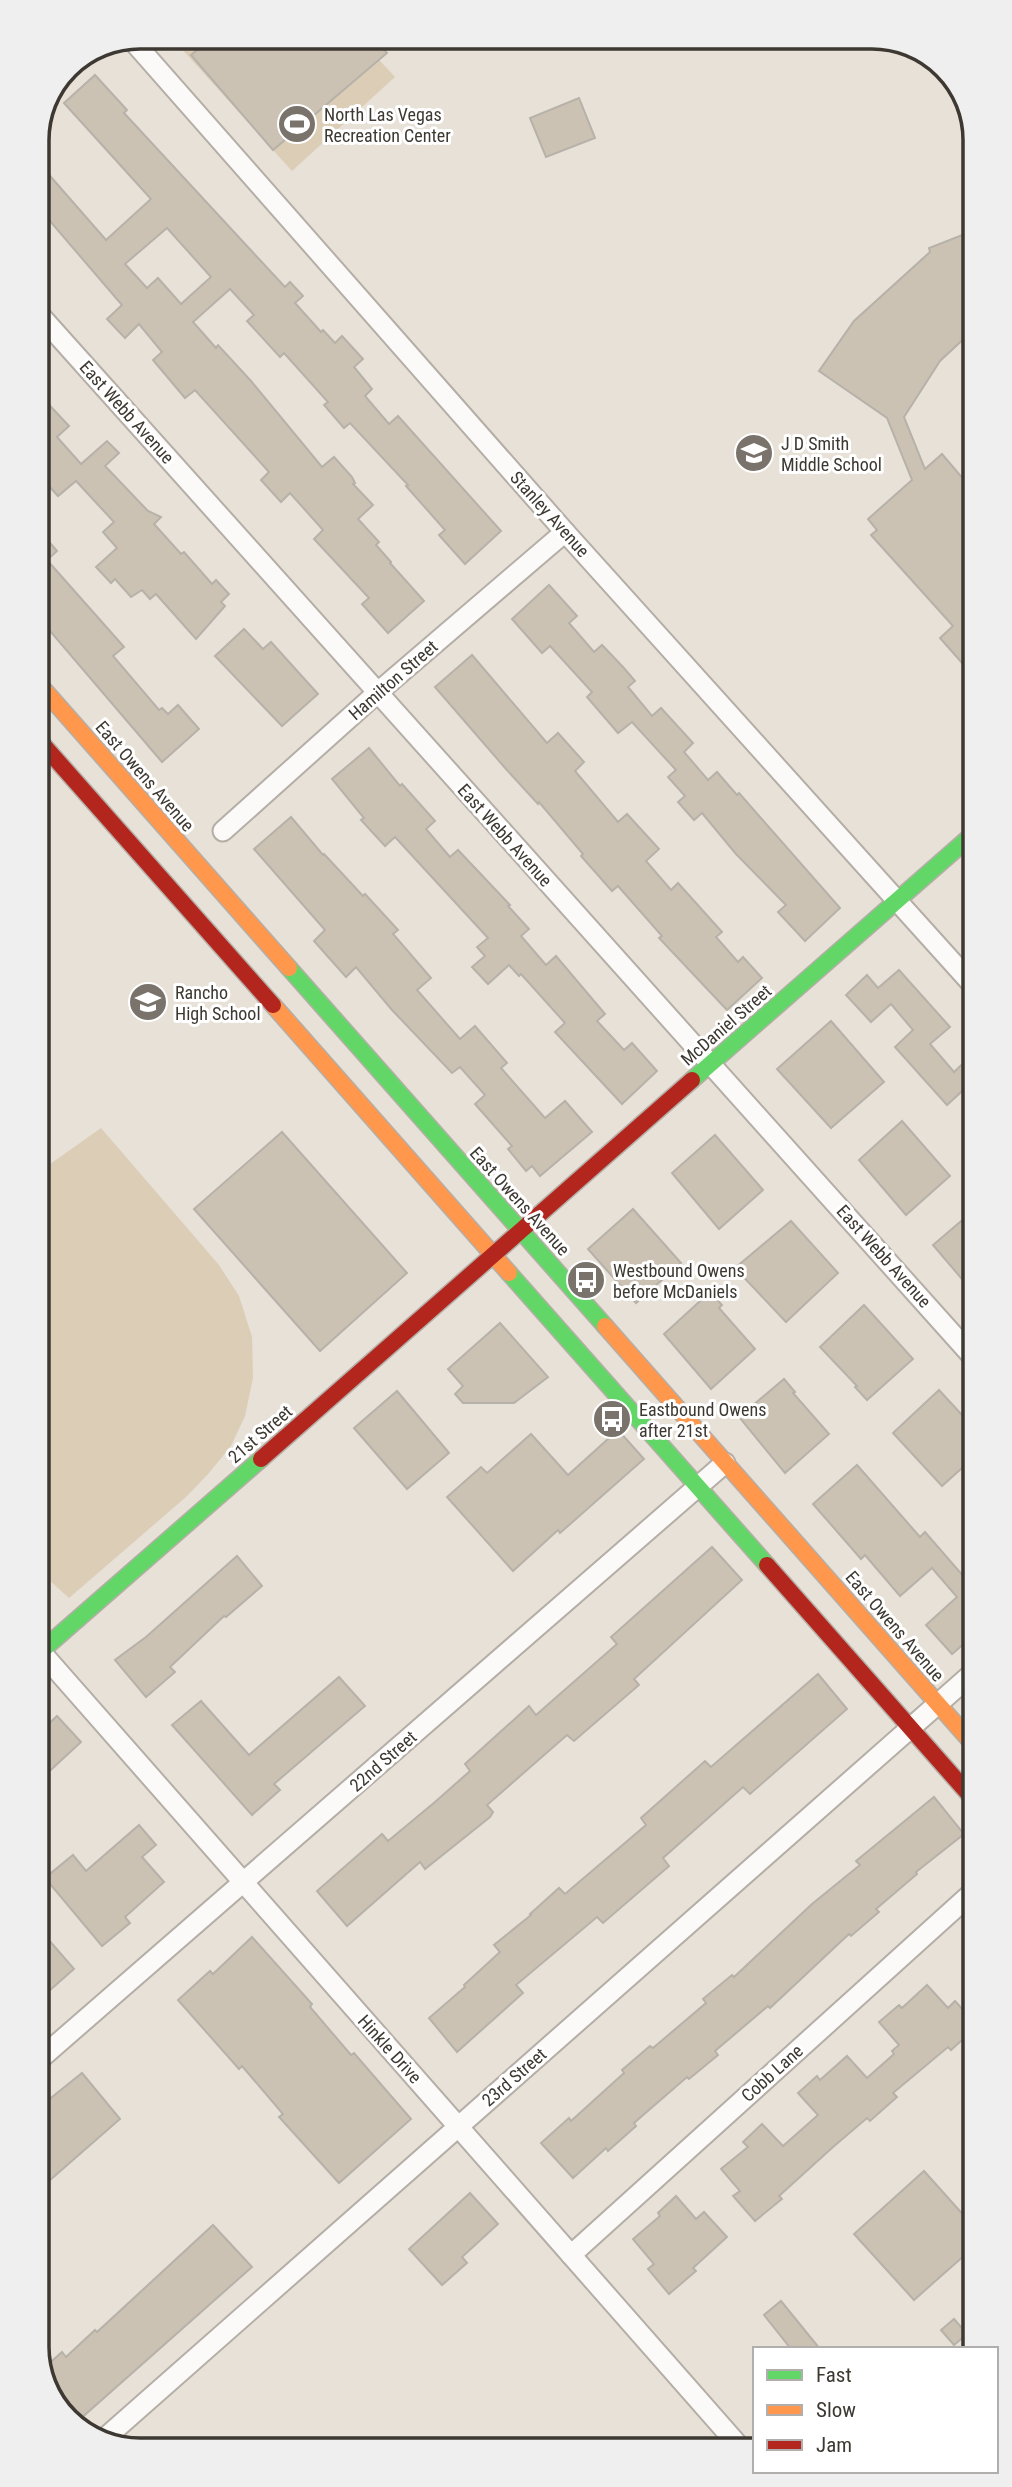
<svg xmlns="http://www.w3.org/2000/svg" width="1012" height="2487" font-family="'Roboto Condensed',sans-serif">
  <style>
    .green { fill: #dccdb7 }
    .building { fill: #ccc2b3; stroke: #b6b1a9; stroke-width: 2; fill-rule: evenodd }
    .lines { fill: none; stroke-linecap: round; stroke-linejoin: round }
    .street-casing { stroke: #b4aea7; stroke-width: 23 }
    .fast-casing { stroke: #b4aea7; stroke-width: 19 }
    .slow-casing { stroke: #b4aea7; stroke-width: 19 }
    .jam-casing { stroke: #b4aea7; stroke-width: 19 }
    .street { stroke: #fcfaf9; stroke-width: 19 }
    .fast { stroke: #63d668; stroke-width: 16 }
    .slow { stroke: #ff974d; stroke-width: 16 }
    .jam { stroke: #b3261e; stroke-width: 16 }
    .labels { text-anchor: middle; dominant-baseline: central; stroke-width: 6; stroke-linejoin: round; paint-order: stroke }
    .poi-label { font-size: 18px; fill: #3d3831; stroke: #fff; text-anchor: start }
    .street-label { font-size: 18px; fill: #3d3831; stroke: #fff }
    .rim { fill: none; stroke: #3d3831; stroke-width: 3.5 }
  </style>
  <rect width="100%" height="100%" fill="#e8e1d7"/>
  <g class="green">
    <polygon points="171,37 358,37 395,77 292,171"/>
    <polygon points="101,1128 219,1265 239,1296 252,1337 253,1378 245,1416 231,1446 208,1474 186,1497 69,1598 40,1572 39,1172"/>
  </g>
  <g class="building">
    <polygon points="213,37 373,37 387,53 273,150 191,55"/>
    <path d="M 95,75 L 127,110 L 124,113 L 246,245 L 285,287 L 290,282 L 303,296 L 295,303 L 321,332 L 323,330 L 335,343 L 342,336 L 363,359 L 354,367 L 372,389 L 365,396 L 389,424 L 398,416 L 501,531 L 465,564 L 439,535 L 445,530 L 406,486 L 408,485 L 350,423 L 344,428 L 324,405 L 328,402 L 284,353 L 280,357 L 247,321 L 254,315 L 230,289 L 193,322 L 216,348 L 218,345 L 251,381 L 322,467 L 334,457 L 352,477 L 355,483 L 353,484 L 373,505 L 358,519 L 379,542 L 376,545 L 391,562 L 390,563 L 424,601 L 388,633 L 362,604 L 369,598 L 314,539 L 323,530 L 290,493 L 281,502 L 261,480 L 269,472 L 195,390 L 185,398 L 153,360 L 162,352 L 139,324 L 125,338 L 107,319 L 122,305 L 37,206 L 37,161 L 106,240 L 151,199 L 64,103 ZM 167,228 L 211,277 L 181,304 L 158,278 L 147,288 L 125,264 Z"/>
    <polygon points="579,98 595,138 546,157 530,118"/>
    <polygon points="970,232 970,333 940,361 904,417 925,469 942,454 971,488 971,673 940,638 953,626 871,535 877,530 868,519 912,480 887,418 819,371 854,321 930,252 929,248"/>
    <polygon points="38,393 69,426 57,437 81,464 107,441 119,453 105,466 148,511 161,517 154,524 181,554 184,552 212,584 216,580 229,594 221,602 225,606 196,639 156,594 150,599 142,590 131,597 115,579 111,583 96,567 117,548 103,532 114,522 76,481 58,496 38,474"/>
    <polygon points="38,529 57,551 47,560 124,647 113,656 159,710 162,708 168,714 178,705 199,729 162,762 38,617"/>
    <polygon points="549,585 577,616 569,623 594,652 602,645 623,667 635,681 628,687 652,716 661,708 693,743 684,752 708,780 717,772 737,795 739,793 840,908 805,941 778,912 786,905 736,854 702,813 694,820 678,802 685,796 668,777 676,770 632,722 618,733 587,697 592,692 550,646 542,653 512,619"/>
    <polygon points="244,629 263,649 271,642 318,694 282,726 215,656"/>
    <polygon points="472,655 547,743 558,733 584,762 575,771 618,822 627,814 659,849 646,861 671,890 678,883 722,932 716,937 738,962 743,957 762,978 727,1010 659,938 662,936 618,886 612,891 581,856 583,854 539,802 538,804 506,769 435,687"/>
    <polygon points="369,748 400,786 402,784 435,821 426,829 450,857 458,850 510,905 508,906 529,929 521,936 546,965 556,956 605,1014 597,1021 624,1050 632,1043 657,1071 622,1104 555,1032 565,1023 521,974 519,976 509,965 488,984 472,967 485,956 477,947 488,938 395,837 385,846 361,820 364,818 332,779"/>
    <polygon points="291,817 323,855 324,854 363,896 365,894 398,930 393,934 431,978 417,990 460,1039 475,1026 507,1063 501,1068 545,1118 565,1101 592,1132 540,1176 532,1166 526,1171 508,1149 512,1146 475,1104 485,1095 460,1067 452,1073 392,1010 356,967 346,977 314,941 325,930 254,849"/>
    <polygon points="899,970 950,1027 930,1044 954,1072 972,1055 972,1082 947,1105 895,1047 913,1030 891,1004 871,1022 846,995 867,975 878,988"/>
    <polygon points="831,1021 884,1082 831,1128 777,1069"/>
    <polygon points="902,1121 950,1176 906,1215 859,1160"/>
    <polygon points="282,1132 407,1273 320,1351 194,1209"/>
    <polygon points="715,1135 763,1190 719,1229 672,1173"/>
    <polygon points="633,1209 681,1263 636,1303 588,1249"/>
    <polygon points="973,1211 973,1292 933,1245"/>
    <polygon points="791,1221 838,1273 786,1322 735,1268"/>
    <polygon points="710,1292 722,1305 719,1308 755,1349 711,1389 664,1334"/>
    <polygon points="864,1305 913,1359 867,1400 855,1387 857,1386 820,1347"/>
    <polygon points="500,1323 548,1377 514,1403 463,1403 455,1394 463,1386 448,1369"/>
    <polygon points="784,1379 795,1392 793,1393 829,1434 785,1473 739,1417"/>
    <polygon points="939,1390 973,1427 973,1458 942,1486 893,1433"/>
    <polygon points="397,1391 449,1453 407,1489 354,1428"/>
    <polygon points="618,1430 644,1459 560,1533 558,1530 513,1571 447,1497 481,1467 487,1473 531,1434 568,1475"/>
    <polygon points="857,1465 920,1537 925,1532 971,1585 973,1583 974,1635 952,1654 926,1625 957,1597 932,1568 900,1596 865,1555 861,1559 813,1504"/>
    <polygon points="712,1547 742,1580 634,1679 639,1685 574,1741 567,1735 487,1805 493,1812 490,1817 425,1869 420,1862 347,1926 317,1891 382,1834 388,1841 435,1802 470,1771 465,1764 529,1706 536,1715 617,1644 611,1637"/>
    <polygon points="237,1556 262,1586 226,1617 224,1616 170,1667 175,1672 146,1697 115,1660 146,1637"/>
    <polygon points="818,1674 847,1709 750,1794 743,1787 663,1858 669,1866 603,1923 597,1917 516,1985 523,1993 457,2052 429,2018 465,1987 464,1985 500,1952 494,1945 531,1915 530,1914 559,1888 565,1894 646,1825 641,1818 705,1761 711,1767"/>
    <polygon points="339,1677 365,1706 274,1784 280,1790 252,1815 172,1725 201,1701 249,1755"/>
    <polygon points="57,1716 81,1742 41,1779 41,1731"/>
    <polygon points="934,1797 964,1834 916,1872 917,1874 876,1909 879,1912 851,1936 849,1934 770,2008 768,2006 715,2051 718,2055 689,2079 687,2077 634,2123 636,2126 608,2151 606,2148 573,2178 541,2143 569,2118 571,2121 624,2073 622,2070 650,2046 653,2048 706,2003 703,1999 732,1975 734,1977 812,1904 860,1865 856,1861"/>
    <polygon points="139,1825 156,1845 142,1857 164,1882 125,1917 130,1923 102,1946 45,1878 73,1855 86,1871"/>
    <polygon points="41,1931 74,1969 41,1998"/>
    <polygon points="252,1937 312,2004 310,2007 351,2055 354,2053 411,2119 339,2183 279,2117 283,2114 242,2066 239,2069 178,2000 210,1971 213,1974"/>
    <polygon points="927,1985 948,2008 955,2001 974,2022 974,2029 951,2050 948,2047 893,2093 897,2097 870,2121 867,2118 833,2147 779,2196 782,2199 755,2221 733,2196 740,2191 721,2169 748,2147 743,2142 762,2124 783,2146 818,2115 798,2093 817,2076 820,2080 847,2056 867,2078 894,2054 892,2051 899,2045 879,2022 899,2005 902,2008"/>
    <polygon points="82,2073 120,2119 42,2187 41,2106"/>
    <polygon points="924,2171 975,2228 975,2246 914,2300 854,2234"/>
    <polygon points="470,2193 498,2224 462,2257 467,2263 442,2285 409,2249"/>
    <polygon points="676,2196 696,2219 704,2212 727,2237 693,2268 696,2271 669,2294 648,2269 654,2264 633,2239 660,2216 658,2213"/>
    <polygon points="213,2225 252,2267 79,2420 42,2379 42,2370 62,2352 66,2357 95,2330 97,2332"/>
    <polygon points="781,2301 820,2349 791,2349 764,2315"/>
    <polygon points="954,2319 967,2334 954,2345 941,2330"/>
  </g>
  <g class="lines">
    <defs>
      <g id="street">
        <polyline points="132,40 565,532 972,984"/>
        <polyline points="37,312 973,1357"/>
        <polyline points="223,831 377,693 565,532"/>
        <polyline points="41,1652 739,2446"/>
        <polyline points="41,2058 725,1463"/>
        <polyline points="571,2255 974,1891"/>
        <polyline points="104,2439 974,1672"/>
      </g>
      <g id="fast">
        <polyline points="289,968 605,1326"/>
        <polyline points="692,1080 972,835"/>
        <polyline points="509,1273 767,1565"/>
        <polyline points="40,1652 261,1459"/>
      </g>
      <g id="slow">
        <polyline points="38,683 289,968"/>
        <polyline points="273,1005 509,1273"/>
        <polyline points="605,1326 974,1745"/>
      </g>
      <g id="jam">
        <polyline points="38,739 273,1005"/>
        <polyline points="261,1459 692,1080"/>
        <polyline points="767,1565 974,1800"/>
      </g>
    </defs>
    <use href="#street" class="street-casing"/>
    <use href="#fast" class="fast-casing"/>
    <use href="#slow" class="slow-casing"/>
    <use href="#jam" class="jam-casing"/>
    <use href="#street" class="street"/>
    <use href="#fast" class="fast"/>
    <use href="#slow" class="slow"/>
    <use href="#jam" class="jam"/>
  </g>
  <defs>
    <symbol id="stadium-disc" viewBox="-11 -11 22 22"><circle r="9.5" fill="#79736b" stroke="#fff"/><path d="M0-5a6.5 5 0 1 0 0 10a6.5 5 0 1 0 0-10ZM-3.5-1.8h7v3.6h-7Z" fill="#fff"/></symbol>
    <symbol id="school-disc" viewBox="-11 -11 22 22"><circle r="9.5" fill="#79736b" stroke="#fff"/><path d="M0-5L7-2L0 1L-7-2ZM-4 1L0 2.5L4 1V4Q0 6-4 4Z" fill="#fff"/></symbol>
    <symbol id="bus-disc" viewBox="-11 -11 22 22"><circle r="9.5" fill="#79736b" stroke="#fff"/><path d="M-5-6H5V4H4V6H2V4H-2V6H-4V4H-5ZM-3.5-4V0h7V-4ZM-3.5 1.2v1.5H-2V1.2ZM2 1.2v1.5H3.5V1.2Z" fill="#fff"/></symbol>
  </defs>
  <g fill-rule="evenodd">
    <use href="#stadium-disc" x="275" y="102" width="44" height="44"/>
    <use href="#school-disc" x="732" y="431" width="44" height="44"/>
    <use href="#school-disc" x="126" y="980" width="44" height="44"/>
    <use href="#bus-disc" x="564" y="1258" width="44" height="44"/>
    <use href="#bus-disc" x="590" y="1397" width="44" height="44"/>
  </g>
  <g class="labels">
    <g class="poi-label">
      <text x="324" y="114">North Las Vegas<tspan x="324" dy="21">Recreation Center</tspan></text>
      <text x="781" y="443">J D Smith<tspan x="781" dy="21">Middle School</tspan></text>
      <text x="175" y="992">Rancho<tspan x="175" dy="21">High School</tspan></text>
      <text x="613" y="1270">Westbound Owens<tspan x="613" dy="21">before McDaniels</tspan></text>
      <text x="639" y="1409">Eastbound Owens<tspan x="639" dy="21">after 21st</tspan></text>
    </g>
    <g class="street-label">
      <text transform="translate(127 412) rotate(48)">East Webb Avenue</text>
      <text transform="translate(550 514) rotate(48)">Stanley Avenue</text>
      <text transform="translate(393 680) rotate(-41)">Hamilton Street</text>
      <text transform="translate(145 776) rotate(49)">East Owens Avenue</text>
      <text transform="translate(505 835) rotate(48)">East Webb Avenue</text>
      <text transform="translate(726 1025) rotate(-41)">McDaniel Street</text>
      <text transform="translate(520 1201) rotate(48)">East Owens Avenue</text>
      <text transform="translate(884 1256) rotate(48)">East Webb Avenue</text>
      <text transform="translate(260 1434) rotate(-41)">21st Street</text>
      <text transform="translate(895 1626) rotate(49)">East Owens Avenue</text>
      <text transform="translate(383 1761) rotate(-41)">22nd Street</text>
      <text transform="translate(390 2049) rotate(48)">Hinkle Drive</text>
      <text transform="translate(772 2073) rotate(-42)">Cobb Lane</text>
      <text transform="translate(514 2077) rotate(-41)">23rd Street</text>
    </g>
  </g>
  <path d="M0 0H1012V2487H0ZM140 49H872A91 91 0 0 1 963 140V2347A91 91 0 0 1 872 2438H140A91 91 0 0 1 49 2347V140A91 91 0 0 1 140 49Z" fill="#efefef" fill-rule="evenodd"/>
  <path class="rim" d="M140 49H872A91 91 0 0 1 963 140V2347A91 91 0 0 1 872 2438H140A91 91 0 0 1 49 2347V140A91 91 0 0 1 140 49Z"/>
  <rect x="753" y="2347" width="245" height="126" fill="#ffffff" stroke="#b1afad" stroke-width="2"/>
  <rect x="767" y="2370" width="35" height="10" fill="#63d668" stroke="#b1afad" stroke-width="2"/>
  <text x="816" y="2382" font-size="21" fill="#3d3831">Fast</text>
  <rect x="767" y="2405" width="35" height="10" fill="#ff974d" stroke="#b1afad" stroke-width="2"/>
  <text x="816" y="2417" font-size="21" fill="#3d3831">Slow</text>
  <rect x="767" y="2440" width="35" height="10" fill="#b3261e" stroke="#b1afad" stroke-width="2"/>
  <text x="816" y="2452" font-size="21" fill="#3d3831">Jam</text>
</svg>
